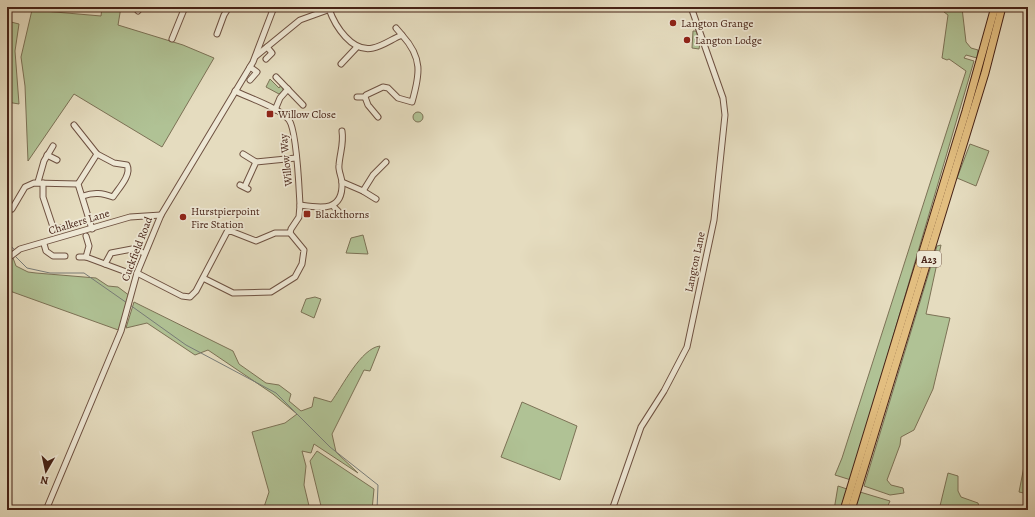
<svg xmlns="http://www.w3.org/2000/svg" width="1035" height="517" font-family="Alegreya,serif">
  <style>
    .green { fill: #b0c295; stroke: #7c7256 }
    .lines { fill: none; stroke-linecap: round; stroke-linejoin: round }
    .stream { stroke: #787d79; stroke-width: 1 }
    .minor-casing { stroke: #6e5141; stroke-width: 7 }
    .highway-casing { stroke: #472317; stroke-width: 9 }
    .minor { stroke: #eee8d5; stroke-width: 5 }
    .highway { stroke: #e2be80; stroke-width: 7 }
    .poi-dot { fill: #8f2418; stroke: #eee8d5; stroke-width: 1.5 }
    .labels { text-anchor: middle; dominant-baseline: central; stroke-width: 3.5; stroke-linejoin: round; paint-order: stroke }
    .shield { fill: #eee8d5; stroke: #795e50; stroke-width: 1 }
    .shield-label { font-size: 10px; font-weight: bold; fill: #472317 }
    .poi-label { font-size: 11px; fill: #472317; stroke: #eee8d5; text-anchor: start }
    .street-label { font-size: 11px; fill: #472317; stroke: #eee8d5 }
  </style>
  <rect width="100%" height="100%" fill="#e5dcbf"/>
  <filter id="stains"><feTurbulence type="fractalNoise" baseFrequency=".005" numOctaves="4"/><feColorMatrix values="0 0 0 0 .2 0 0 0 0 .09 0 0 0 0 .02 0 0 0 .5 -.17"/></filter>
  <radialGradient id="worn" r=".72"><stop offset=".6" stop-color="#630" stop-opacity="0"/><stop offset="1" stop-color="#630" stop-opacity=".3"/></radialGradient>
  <g class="green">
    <polygon points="102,7 121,7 118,25 183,45 214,58 162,147 74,94 28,161 25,86 21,57 32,10 101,16"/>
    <polygon points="945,7 962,8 966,42 971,48 978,50 977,58 966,55 964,58 974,61 851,480 835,475 842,458 966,71 949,59 947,60 942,58 948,15 944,12"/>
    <polygon points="7,21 19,24 15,51 19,104 7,102"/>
    <polygon points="693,31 696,31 700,43 699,49 692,48"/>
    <polygon points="270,79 279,88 281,85 283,87 283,91 279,94 266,87"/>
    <circle cx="418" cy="117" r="5"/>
    <polygon points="970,144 989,151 976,186 957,178"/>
    <polygon points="363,235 368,254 346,253 351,238"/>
    <polygon points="941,245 926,314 950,318 933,389 914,430 901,437 900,445 887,480 891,485 903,488 904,493 890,495 864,486 937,246"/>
    <polygon points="13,258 16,266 28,272 36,273 96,278 108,286 118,287 130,296 121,331 7,290 7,263"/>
    <polygon points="315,297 321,299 314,318 301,312 306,299"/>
    <path d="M 134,302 L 233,351 L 239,364 L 266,383 L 279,385 L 291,394 L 289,401 L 301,411 L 312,407 L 314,397 L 331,402 C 342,387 361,348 380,346 L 370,371 L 364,370 L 332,434 L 336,452 L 358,473 L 314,444 L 311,453 L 302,451 L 306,466 L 304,485 L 310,510 L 263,510 L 269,492 L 252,432 L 285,423 L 297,414 L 273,394 L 208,350 L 195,355 L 147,323 L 126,328 Z"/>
    <polygon points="522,402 577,426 560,480 501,457"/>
    <polygon points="1028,446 1028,494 1019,492"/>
    <polygon points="317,451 374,489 372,510 322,510 310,461"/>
    <polygon points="948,473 958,476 958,491 961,497 978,503 980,510 939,510"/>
    <polygon points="838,486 847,489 840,510 834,510"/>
    <polygon points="860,492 890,501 886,510 855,510"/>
  </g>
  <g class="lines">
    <g class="stream">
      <polyline points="7,243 15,250"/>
      <polyline points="16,257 27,268 50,273 84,273 127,303"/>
      <polyline points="130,305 186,345 276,393 330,447 378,485 377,510"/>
    </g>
    <defs>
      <g id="minor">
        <polyline points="89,7 96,8"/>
        <polyline points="264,7 273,10"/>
        <path d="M 329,9 C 335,26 352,53 373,48 C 383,46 392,39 402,35 C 423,58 420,74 412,102 L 398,98 L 388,88 L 383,87 L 366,95 L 365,97 L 368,105 L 378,117"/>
        <polyline points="138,11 141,7"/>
        <polyline points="396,28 402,35"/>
        <polyline points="217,34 224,15 229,7"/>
        <polyline points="172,39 185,7"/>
        <polyline points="256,56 300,20 336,7"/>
        <polyline points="266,59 272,53 267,47"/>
        <polyline points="341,64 357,47"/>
        <polyline points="250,67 257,72 250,80"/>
        <polyline points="276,77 303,105"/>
        <path d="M 235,91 C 249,98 280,108 289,120 C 297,131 299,188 300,205 L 299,217 L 291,229 L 290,233"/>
        <polyline points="357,97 365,97"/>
        <polyline points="275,110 280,98 288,89"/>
        <polyline points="74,125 97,154 78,184 92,229"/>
        <polyline points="243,154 256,162"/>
        <polyline points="47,155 57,160"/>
        <polyline points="38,182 44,161 53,146"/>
        <polyline points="342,182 363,191 376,199"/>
        <polyline points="43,183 43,197 54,230 73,225"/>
        <polyline points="240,185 248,189"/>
        <polyline points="245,186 256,162 296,158"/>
        <polyline points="363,191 373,175 386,162"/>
        <path d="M 83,196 C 94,192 102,193 113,197 C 118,189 132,175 127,165 L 114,163 L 97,154"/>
        <path d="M 300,205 C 321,208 343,212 342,183 C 342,177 338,171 339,165 C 340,152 344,144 342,131"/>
        <polyline points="333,206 338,211"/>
        <polyline points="12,209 25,187 34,183 78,184"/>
        <polyline points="86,236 89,246 86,257 129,273"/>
        <polyline points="44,244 46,251 53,256 65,256"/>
        <polyline points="79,257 86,257"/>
        <polyline points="7,259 20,249 130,217 161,215"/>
        <polyline points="105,264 111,253 132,249 144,253"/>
        <polyline points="137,273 182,296 190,297 196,291 228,230 256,241 275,233 290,233 304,250 302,264 295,277 271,292 233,293 203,278"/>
        <polyline points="46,510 121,331 137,273 161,215 253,62 274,7"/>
        <polyline points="612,510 641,427 664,391 687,347 714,220 725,115 723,98 691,7"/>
      </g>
      <g id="highway">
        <polyline points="844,510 966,111 995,7"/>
        <polyline points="851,510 985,73 1002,7"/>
      </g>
    </defs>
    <use href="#minor" class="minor-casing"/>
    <use href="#highway" class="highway-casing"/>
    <use href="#minor" class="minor"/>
    <use href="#highway" class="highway"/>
  </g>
  <g class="poi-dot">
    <circle cx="673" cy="23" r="4"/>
    <circle cx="687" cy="40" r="4"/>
    <rect x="266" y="110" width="8" height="8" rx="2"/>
    <rect x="303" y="210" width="8" height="8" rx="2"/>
    <circle cx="183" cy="217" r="4"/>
  </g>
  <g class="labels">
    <rect class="shield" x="917" y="251" width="24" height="16" rx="3"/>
    <g class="shield-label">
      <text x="929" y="259">A23</text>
    </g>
    <g class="poi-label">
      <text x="681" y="23">Langton Grange</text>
      <text x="695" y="40">Langton Lodge</text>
      <text x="278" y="114">Willow Close</text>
      <text x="191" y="211">Hurstpierpoint<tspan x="191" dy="13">Fire Station</tspan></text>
      <text x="315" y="214">Blackthorns</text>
    </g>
    <g class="street-label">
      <text transform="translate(286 160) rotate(-96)">Willow Way</text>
      <text transform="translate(79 222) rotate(-17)">Chalkers Lane</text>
      <text transform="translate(137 249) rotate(-69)">Cuckfield Road</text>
      <text transform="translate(695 262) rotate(-78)">Langton Lane</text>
    </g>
  </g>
  <rect width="1035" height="517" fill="none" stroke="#e5dcbf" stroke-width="24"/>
  <rect x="8" y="8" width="1019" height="501" fill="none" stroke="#472317" stroke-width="2"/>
  <rect x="12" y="12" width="1011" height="493" fill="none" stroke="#472317"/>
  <g transform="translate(46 471) rotate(189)" stroke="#eee8d5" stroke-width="3" paint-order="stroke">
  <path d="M0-3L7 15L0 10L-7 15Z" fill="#472317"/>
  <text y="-6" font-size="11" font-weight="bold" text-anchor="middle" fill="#472317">N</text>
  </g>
  <rect width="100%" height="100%" filter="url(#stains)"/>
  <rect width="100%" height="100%" fill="url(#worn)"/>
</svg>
